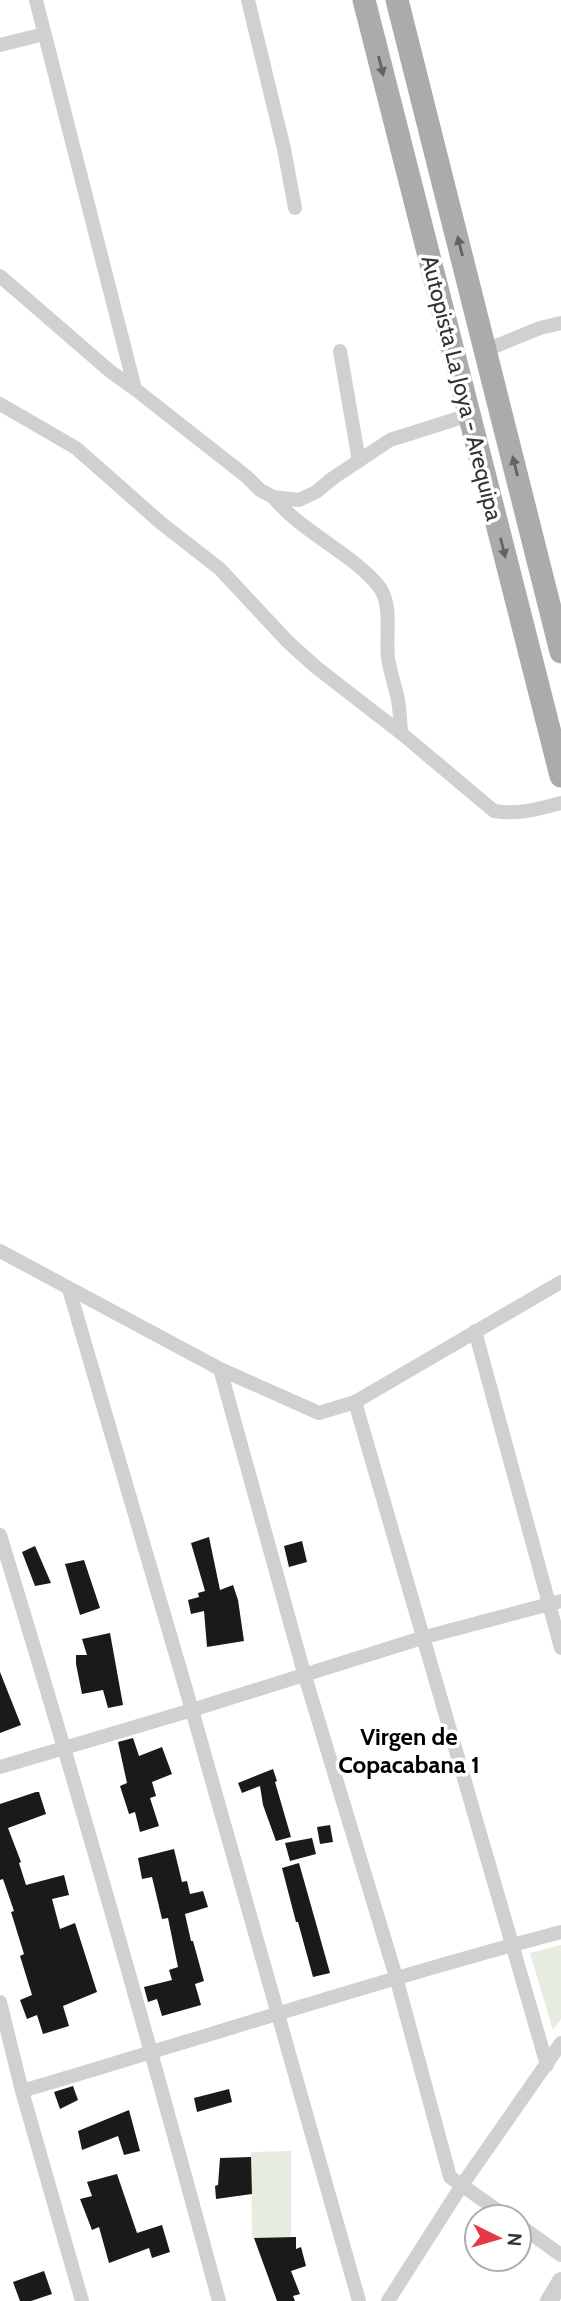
<svg xmlns="http://www.w3.org/2000/svg" width="561" height="2301" font-family="Cabin,sans-serif">
  <style>
    .green { fill: #e6ecdf }
    .building { fill: #1a1a1a }
    .lines { fill: none; stroke-linecap: round; stroke-linejoin: round }
    .minor { stroke: #d0d0d0; stroke-width: 14 }
    .tertiary { stroke: #d0d0d0; stroke-width: 18 }
    .primary { stroke: #ababab; stroke-width: 23 }
    .oneway { fill: #636363 }
    .labels { text-anchor: middle; dominant-baseline: central; stroke-width: 7; stroke-linejoin: round; paint-order: stroke }
    .street-label { font-size: 23px; fill: #333; stroke: #fff }
    .neighbourhood-label { font-size: 24px; font-weight: bold; fill: #000; stroke: #fff }
  </style>
  <rect width="100%" height="100%" fill="#fff"/>
  <g class="green">
    <polygon points="561,1945 561,2019 553,2030 530,1953"/>
    <polygon points="291,2151 291,2237 252,2238 251,2152"/>
  </g>
  <g class="building">
    <polygon points="209,1537 220,1590 233,1585 238,1600 244,1641 207,1647 204,1611 191,1614 188,1600 199,1597 198,1593 205,1591 191,1543"/>
    <polygon points="302,1541 307,1562 289,1567 284,1546"/>
    <polygon points="35,1546 51,1583 35,1586 22,1552"/>
    <polygon points="84,1560 100,1608 80,1615 65,1564"/>
    <polygon points="110,1633 123,1705 108,1708 103,1690 82,1694 76,1664 76,1655 87,1655 82,1639"/>
    <polygon points="0,1672 21,1725 0,1733"/>
    <polygon points="133,1738 139,1756 162,1747 172,1774 152,1782 156,1796 150,1798 159,1826 140,1832 135,1812 129,1814 120,1786 127,1783 118,1742"/>
    <polygon points="273,1769 277,1781 275,1782 291,1837 276,1841 263,1805 260,1786 242,1793 238,1783"/>
    <polygon points="36,1792 39,1792 46,1814 8,1828 21,1862 19,1863 26,1885 64,1875 69,1895 52,1899 60,1929 75,1923 97,1992 63,2006 69,2026 43,2034 37,2015 27,2019 20,2000 32,1995 20,1956 24,1954 11,1912 14,1911 3,1879 0,1880 0,1804"/>
    <polygon points="330,1825 333,1842 320,1844 317,1827"/>
    <polygon points="312,1838 316,1854 290,1861 285,1843"/>
    <polygon points="174,1849 182,1882 187,1881 190,1894 203,1891 208,1907 185,1914 191,1941 193,1941 204,1981 195,1984 201,2005 162,2016 157,1999 148,2002 144,1987 172,1980 169,1970 178,1967 168,1918 162,1919 152,1877 142,1879 138,1858"/>
    <polygon points="299,1863 330,1973 313,1977 298,1922 296,1922 282,1868"/>
    <polygon points="73,2086 78,2100 60,2109 54,2092"/>
    <polygon points="229,2089 232,2102 197,2112 194,2098"/>
    <polygon points="129,2110 140,2151 124,2155 118,2136 82,2150 78,2131"/>
    <polygon points="251,2157 252,2194 216,2199 215,2186 218,2185 220,2158"/>
    <polygon points="117,2174 137,2233 162,2225 170,2252 152,2258 149,2248 109,2263 99,2227 92,2230 80,2199 92,2196 87,2182"/>
    <polygon points="296,2237 296,2249 301,2247 306,2266 291,2271 300,2294 293,2296 295,2301 277,2301 254,2238"/>
    <polygon points="44,2271 52,2294 31,2301 20,2301 13,2282"/>
  </g>
  <g class="lines">
    <g class="minor">
      <polyline points="36,0 135,389 247,477 260,490 273,497 299,500 316,492 333,478 390,440 469,415"/>
      <polyline points="248,0 284,149 295,208"/>
      <polyline points="0,45 44,34"/>
      <polyline points="0,276 111,372 135,389"/>
      <polyline points="486,350 540,328 561,323"/>
      <polyline points="340,351 359,461"/>
      <polyline points="0,404 76,448 161,523 220,569 288,642 317,668 401,733"/>
      <path d="M 273,497 C 303,533 347,550 377,584 C 394,603 385,635 388,658 C 390,671 394,683 397,695 C 400,707 400,721 401,733 L 494,811 C 518,815 538,809 561,803"/>
      <polyline points="0,1251 220,1369 319,1413 355,1402 561,1282"/>
      <polyline points="69,1289 192,1710 359,2301"/>
      <polyline points="475,1331 561,1648"/>
      <polyline points="220,1369 304,1673 396,1977 450,2177 507,2217"/>
      <polyline points="355,1402 547,2065"/>
      <path d="M 0,1535 C 78,1789 150,2044 219,2301"/>
      <polyline points="0,1767 192,1710 425,1637 561,1601"/>
      <path d="M 0,2002 L 22,2091 C 202,2038 380,1980 561,1932"/>
      <polyline points="22,2091 82,2301"/>
      <polyline points="519,2225 561,2255"/>
      <polyline points="388,2301 462,2185 561,2043"/>
    </g>
    <polyline class="tertiary" points="549,2301 561,2281"/>
    <g class="primary">
      <polyline points="364,0 561,776"/>
      <polyline points="397,0 561,652"/>
    </g>
  </g>
  <defs><path id="oneway-solid" d="M-6-.8H1V-3.2L6.5 0L1 3.2V.8H-6Z" transform="scale(1.75)"/></defs>
  <g class="oneway">
    <use href="#oneway-solid" transform="translate(381 66) rotate(76)"/>
    <use href="#oneway-solid" transform="translate(460 246) rotate(-104)"/>
    <use href="#oneway-solid" transform="translate(515 466) rotate(-104)"/>
    <use href="#oneway-solid" transform="translate(503 548) rotate(76)"/>
  </g>
  <g class="labels">
    <g class="street-label">
      <text transform="translate(462 388) rotate(76)">Autopista La Joya - Arequipa</text>
    </g>
    <g class="neighbourhood-label">
      <text x="409" y="1736">Virgen de<tspan x="409" dy="28">Copacabana 1</tspan></text>
    </g>
  </g>
  <g transform="translate(498 2238) rotate(95)"><circle r="33" fill="#ffffff" stroke="#adadad" stroke-width="2"/>
  <path d="M0-5L12 26L0 18L-12 26Z" fill="#e63946"/>
  <text y="-10" font-size="19" font-weight="bold" text-anchor="middle" fill="#333333">N</text>
  </g>
</svg>
